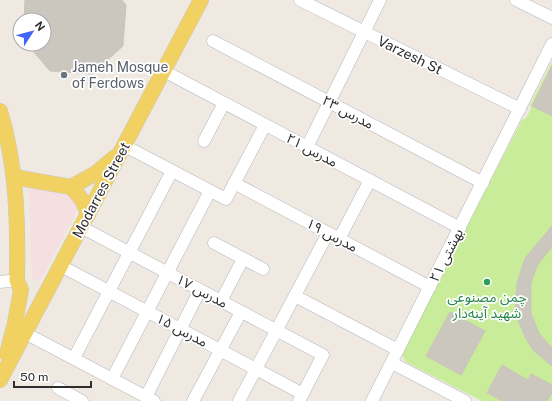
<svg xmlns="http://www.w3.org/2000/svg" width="552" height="401" font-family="'Public Sans','Noto Sans Arabic',sans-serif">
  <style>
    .medical { fill: #f5dfe0 }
    .pitch { fill: #c9ec9a }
    .building { fill: #cbc7bf; stroke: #cbc5ba }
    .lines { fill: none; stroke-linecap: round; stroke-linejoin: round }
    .minor-casing { stroke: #b4b7c1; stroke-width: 13 }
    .major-casing { stroke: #c9c9c9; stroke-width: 16 }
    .minor { stroke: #fff; stroke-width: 12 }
    .major { stroke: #f2d163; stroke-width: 15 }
    .worship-dot { fill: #6b7280; stroke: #fff; stroke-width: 1.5 }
    .leisure-dot { fill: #2e9e5b; stroke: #fff; stroke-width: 1.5 }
    .labels { text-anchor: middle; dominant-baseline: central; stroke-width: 3.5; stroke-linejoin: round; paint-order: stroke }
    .street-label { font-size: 14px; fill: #2e2e2e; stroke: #fff }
    .worship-label { font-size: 14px; fill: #5b616d; stroke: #fff; text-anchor: start }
    .leisure-label { font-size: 14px; fill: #27864d; stroke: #fff }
  </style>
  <rect width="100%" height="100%" fill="#efe9e1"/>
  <polygon class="medical" points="29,184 69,191 81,202 40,281 32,279"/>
  <polygon class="pitch" points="552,62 552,401 482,401 406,362 401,353 522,120 526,118 531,109 530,105"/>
  <g class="building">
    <polygon points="25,0 122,0 126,5 123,46 92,74 50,71 27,44 44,44 44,20 24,20"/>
    <polygon points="552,66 552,116 532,106"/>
    <polygon points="552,226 552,247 538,264 531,283 531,314 539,333 552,348 552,366 534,351 526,339 515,313 517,283 525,258"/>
    <polygon points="450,312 485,331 461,375 426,356"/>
    <polygon points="502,365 528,380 531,374 552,385 552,393 547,401 502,401 487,393"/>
  </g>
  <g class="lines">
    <defs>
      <g id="minor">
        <polyline points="300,0 520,109"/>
        <polyline points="516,0 552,18"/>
        <polyline points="213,41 483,183"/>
        <polyline points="164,71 460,228"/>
        <polyline points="204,141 224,103"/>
        <polyline points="125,146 226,199 265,125"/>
        <polyline points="307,147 380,0"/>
        <polyline points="234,183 430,287"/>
        <polyline points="81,227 323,355 299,401"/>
        <polyline points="339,239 370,180"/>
        <polyline points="214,243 263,269"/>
        <polyline points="61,266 303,394"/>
        <polyline points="0,282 17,280"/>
        <polyline points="295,296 398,350"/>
        <polyline points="221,301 243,259"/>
        <polyline points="25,333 154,401"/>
        <polyline points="74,358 172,171"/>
        <polyline points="392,363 465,401"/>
        <polyline points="112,379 210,191"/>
        <polyline points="58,388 82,401"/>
        <polyline points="146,397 200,290"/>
        <polyline points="193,401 241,312"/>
        <polyline points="239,401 328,233"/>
        <polyline points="372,401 552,44"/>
      </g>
      <g id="major">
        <path d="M 0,111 C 17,166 18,223 17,280 L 21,290 L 15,323 L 7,354"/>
        <polyline points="14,177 71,187"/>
        <polyline points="71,187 96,173 115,157"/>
        <path d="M 71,187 C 80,196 85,203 88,215"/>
        <polyline points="0,380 201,0"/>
      </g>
    </defs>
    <use href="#minor" class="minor-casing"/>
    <use href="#major" class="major-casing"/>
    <use href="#minor" class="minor"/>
    <use href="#major" class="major"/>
  </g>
  <circle class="worship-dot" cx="64" cy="75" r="4"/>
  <circle class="leisure-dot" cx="487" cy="282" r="4"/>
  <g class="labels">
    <g class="street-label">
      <text transform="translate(410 55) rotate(26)">Varzesh St</text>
      <text transform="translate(348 112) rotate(28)">مدرس ۲۳</text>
      <text transform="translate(312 150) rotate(28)">مدرس ۲۱</text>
      <text transform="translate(101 190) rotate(-62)">Modarres Street</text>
      <text transform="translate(332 235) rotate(28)">مدرس ۱۹</text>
      <text transform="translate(446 255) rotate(-63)">بهشتی ۲۱</text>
      <text transform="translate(202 291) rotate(28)">مدرس ۱۷</text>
      <text transform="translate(182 330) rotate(28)">مدرس ۱۵</text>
    </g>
    <g class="worship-label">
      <text x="72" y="67">Jameh Mosque<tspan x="72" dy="16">of Ferdows</tspan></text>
    </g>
    <g class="leisure-label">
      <text x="487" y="297">چمن مصنوعی<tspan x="487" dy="16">شهید آینه‌دار</tspan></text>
    </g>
  </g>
  <g transform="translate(32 32) rotate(54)"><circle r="19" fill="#ffffff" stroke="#ababab"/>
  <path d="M0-3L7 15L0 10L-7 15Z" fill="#4264fb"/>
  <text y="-6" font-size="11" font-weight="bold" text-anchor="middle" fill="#2e2e2e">N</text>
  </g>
  <path d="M14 381v6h77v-6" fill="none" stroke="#2e2e2e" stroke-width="2"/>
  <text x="20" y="381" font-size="12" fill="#2e2e2e" stroke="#ffffff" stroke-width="3" paint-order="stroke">50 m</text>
</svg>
